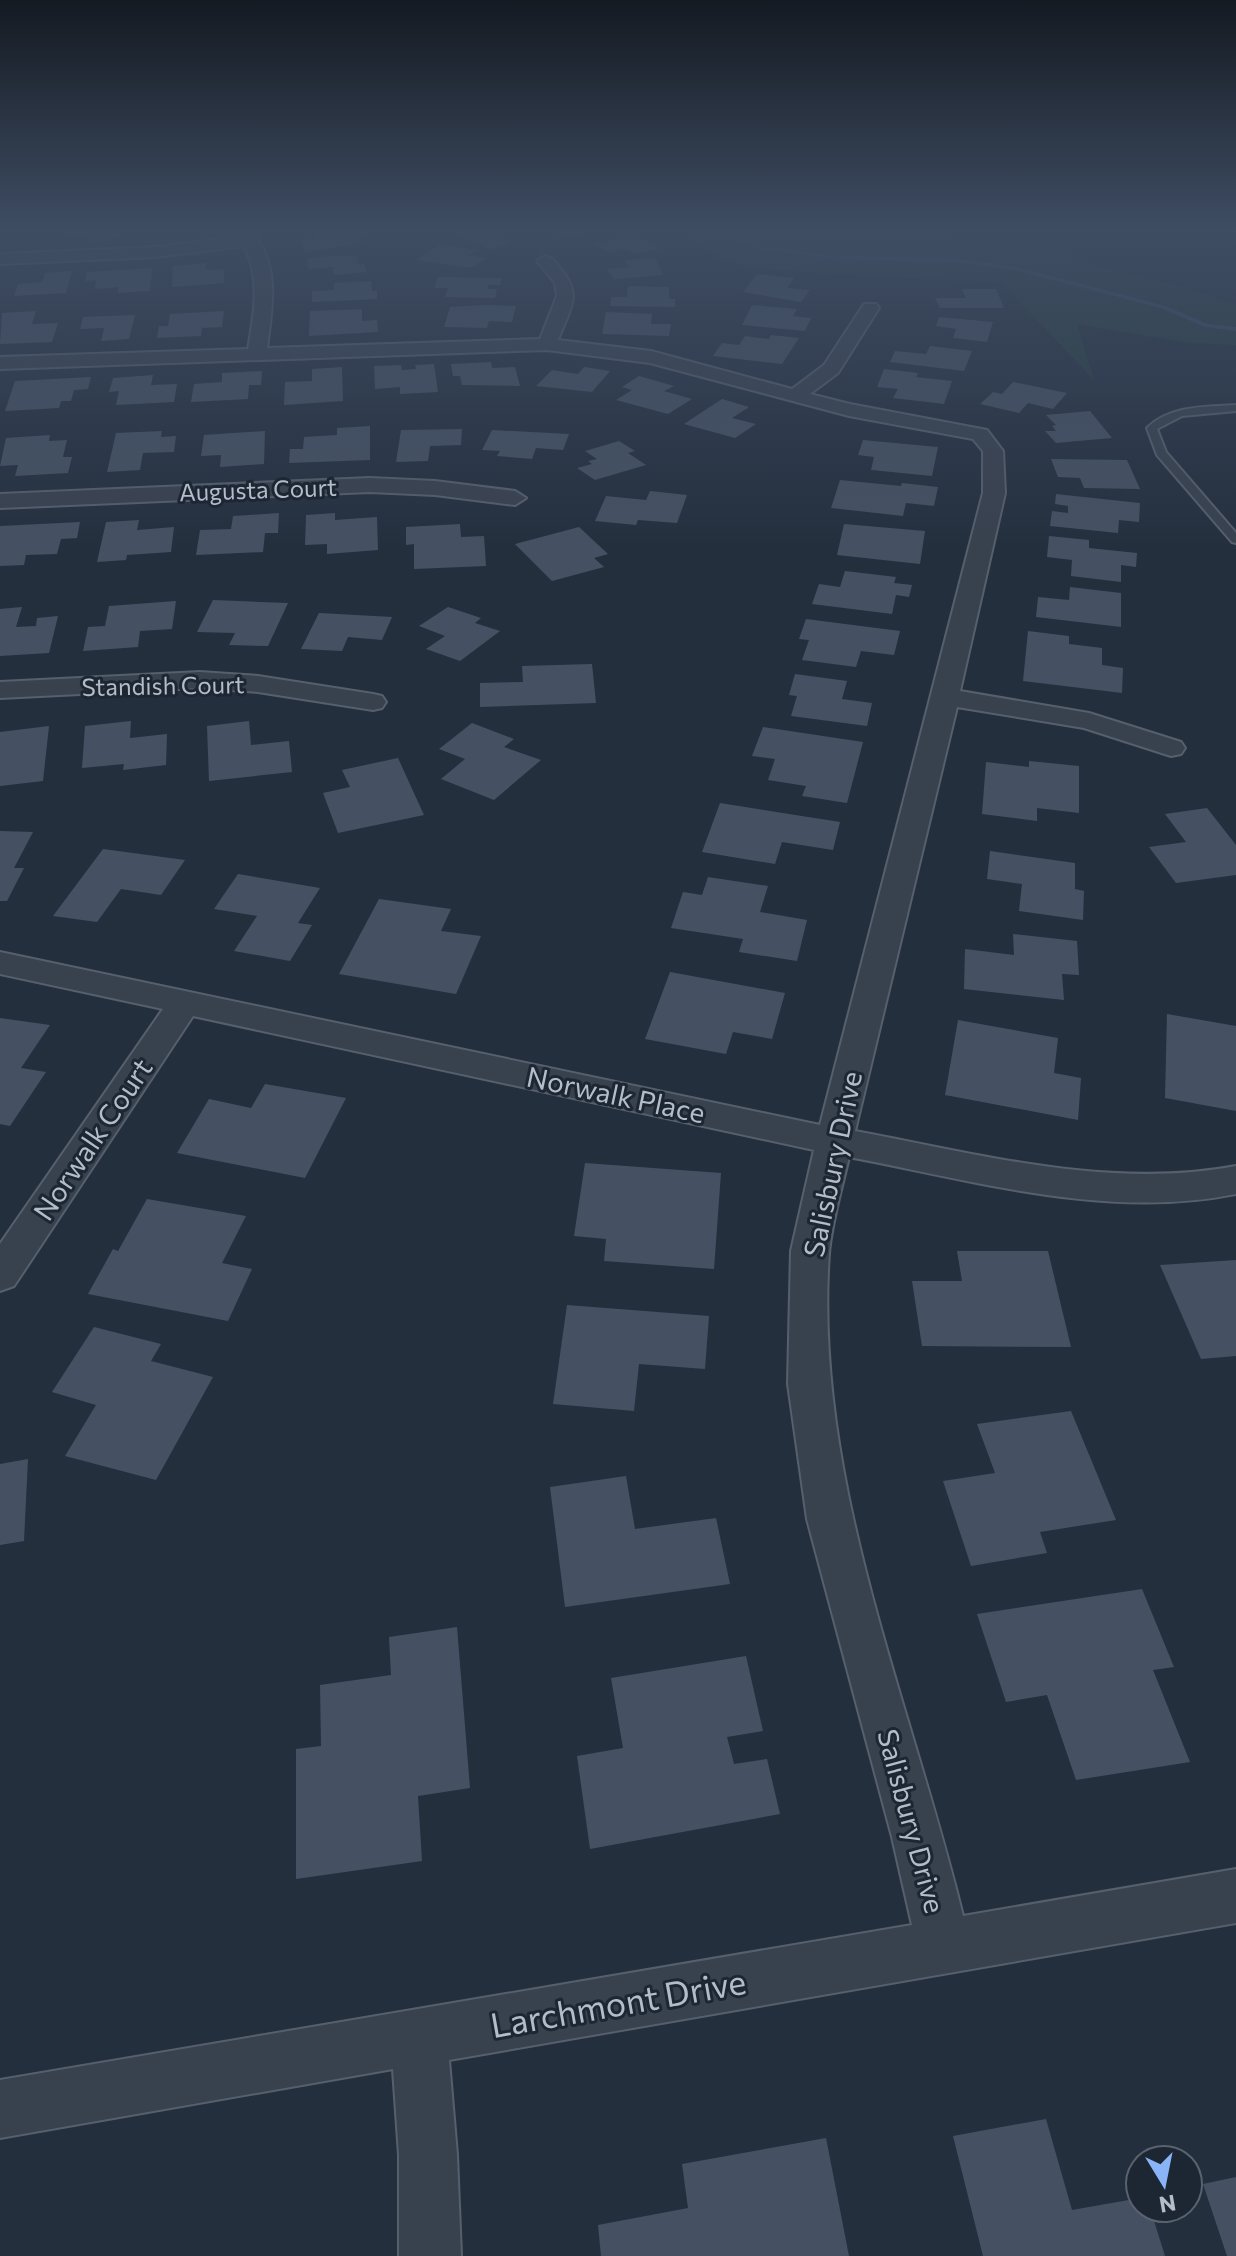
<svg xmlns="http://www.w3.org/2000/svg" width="1236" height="2256" font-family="Commissioner,sans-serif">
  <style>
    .green { fill: #263c3f }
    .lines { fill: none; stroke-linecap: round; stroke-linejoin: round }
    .stream { fill: #394c67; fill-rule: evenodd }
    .building { fill: #455162 }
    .service-casing { stroke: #565f6c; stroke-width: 4 }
    .minor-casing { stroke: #565f6c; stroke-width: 4 }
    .service { fill: #38414e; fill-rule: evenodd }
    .minor { fill: #38414e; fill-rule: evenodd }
    .labels { text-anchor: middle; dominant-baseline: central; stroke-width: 6; stroke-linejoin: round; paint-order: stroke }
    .far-street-label { font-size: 24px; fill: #b4bcc9; stroke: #1d2633 }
    .street-label { font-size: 28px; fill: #b4bcc9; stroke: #1d2633 }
    .near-street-label { font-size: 34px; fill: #b4bcc9; stroke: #1d2633 }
  </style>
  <rect width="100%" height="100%" fill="#242f3e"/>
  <polygon class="green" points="667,232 902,232 1057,248 1095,266 1191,289 1236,305 1236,345 1189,343 1077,324 1094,380 1002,283 755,269 720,259 693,238"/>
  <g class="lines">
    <polygon class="stream" points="704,232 716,232 767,246 831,255 962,259 1018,267 1165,306 1208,324 1236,327 1236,331 1205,327 1161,308 1018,271 962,263 831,259 767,250"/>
  </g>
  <g class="building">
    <polygon points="62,232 117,232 122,237 92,242 86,236 69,239"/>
    <polygon points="315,232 365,232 368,237 359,237 363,243 305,252 299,239 318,238"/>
    <polygon points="453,232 505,232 495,236 512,243 488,249"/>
    <polygon points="551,232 582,232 585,236 556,239"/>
    <polygon points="635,235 661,249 636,254 624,249 608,252 593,244"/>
    <polygon points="441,244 477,250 469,255 486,258 471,268 417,260"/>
    <polygon points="334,256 356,256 358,264 364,263 367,272 334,275 333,267 309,269 307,258"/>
    <polygon points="655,258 663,275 614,279 607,269 629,267 624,260"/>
    <polygon points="206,263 206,270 224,269 224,283 172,287 173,266"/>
    <polygon points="152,268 150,291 118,293 118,287 95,289 96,280 85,281 87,272"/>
    <polygon points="72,271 66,293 14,296 18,284 42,282 45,273"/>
    <polygon points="757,274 794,278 787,288 810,290 801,302 743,292"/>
    <polygon points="438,277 502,278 500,285 488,285 487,289 497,289 495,298 445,297 448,288 434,288"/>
    <polygon points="371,281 372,291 377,291 377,299 312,302 312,291 334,290 334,283"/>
    <polygon points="628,286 669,287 669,299 675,299 675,307 610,306 611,297 627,297"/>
    <polygon points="962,289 996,289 1004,308 940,308 935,298 966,298"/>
    <polygon points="485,305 516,306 512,322 489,321 487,328 444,327 450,307"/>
    <polygon points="752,305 797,309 793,316 811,318 805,331 742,325"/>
    <polygon points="362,309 362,321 377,320 378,332 309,336 310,311"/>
    <polygon points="36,311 32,324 58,323 52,342 0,344 2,313"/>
    <polygon points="224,311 222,327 202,328 201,336 157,338 159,326 168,326 170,314"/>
    <polygon points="606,312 652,314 651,324 671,324 669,336 602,334"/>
    <polygon points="135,315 129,339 101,341 104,328 80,329 83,317"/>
    <polygon points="939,317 993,322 987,342 953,338 956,329 936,326"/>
    <polygon points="771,335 799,338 782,364 713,356 722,343 739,345 745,336 769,339"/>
    <polygon points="930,346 972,351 964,371 890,362 895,351 926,354"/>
    <polygon points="491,362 492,368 515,367 520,386 462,385 460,376 453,376 451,364"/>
    <polygon points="434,364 438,392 400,394 400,387 375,389 374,366 401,365 402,370 416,369 415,365"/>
    <polygon points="342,367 343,401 284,405 285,382 312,381 312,369"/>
    <polygon points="584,367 610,371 592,392 536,386 552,370 578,374"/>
    <polygon points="884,369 918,373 916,377 952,381 944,404 893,398 898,389 877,387"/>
    <polygon points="262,371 261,385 249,385 248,399 191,402 194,384 222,382 222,373"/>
    <polygon points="153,375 151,385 177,384 174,402 116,405 119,391 109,392 113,378"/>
    <polygon points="639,376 674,386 664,391 692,399 668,414 616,400 632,390 622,387"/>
    <polygon points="91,377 88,389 74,390 71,401 61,401 59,408 5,411 15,381"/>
    <polygon points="1013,382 1067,393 1053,409 1028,403 1019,413 980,404 993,392 1002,394"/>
    <polygon points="722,399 749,407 732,418 756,424 735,438 684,424"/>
    <polygon points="1090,411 1112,438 1056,443 1045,431 1056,431 1052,426 1056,425 1046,415"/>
    <polygon points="370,426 370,460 289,463 290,449 303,449 304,437 337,435 337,428"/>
    <polygon points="462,429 461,445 430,446 428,461 396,462 401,430"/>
    <polygon points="492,430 569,434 563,450 536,448 532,459 497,456 500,451 482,450"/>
    <polygon points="162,431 161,437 176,436 174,452 143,453 140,470 107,472 116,433"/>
    <polygon points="265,431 264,464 220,467 221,455 201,456 204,435"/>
    <polygon points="50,435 49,441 67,440 63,457 72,457 68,473 15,476 18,465 0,466 6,438"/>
    <polygon points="863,440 938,447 932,476 871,470 874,457 858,455"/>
    <polygon points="619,441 635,451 628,453 646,465 595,480 577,468 592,464 588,461 597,459 585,451"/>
    <polygon points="1051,459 1127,460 1140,489 1084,488 1080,478 1058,477"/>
    <polygon points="840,480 901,486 902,483 938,487 934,506 906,503 903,516 831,508"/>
    <polygon points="650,491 687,495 677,523 638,520 636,525 595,521 606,496 646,500"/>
    <polygon points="1056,494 1140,503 1139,522 1119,520 1118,533 1050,526 1052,511 1068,513 1068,506 1055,504"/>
    <polygon points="279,513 278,533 265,533 263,552 196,555 200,530 231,529 233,516"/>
    <polygon points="335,513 335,520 377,517 378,550 327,554 327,544 305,545 306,515"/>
    <polygon points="139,520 137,530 174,527 171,552 127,555 126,560 97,562 106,522"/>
    <polygon points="80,522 77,538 61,539 57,554 26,555 24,565 0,566 0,526"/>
    <polygon points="460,524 461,537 484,536 486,566 414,569 414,544 406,545 406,527"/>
    <polygon points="844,524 925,531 920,564 837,555"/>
    <polygon points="579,527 608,554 594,558 604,567 552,581 515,544"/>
    <polygon points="1049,536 1089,540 1089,548 1137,553 1136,567 1121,565 1121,582 1071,576 1072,560 1047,557"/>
    <polygon points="845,571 896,577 894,583 912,585 909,597 896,595 892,614 812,604 819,584 840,587"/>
    <polygon points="1070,587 1121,593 1121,627 1036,617 1038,597 1069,600"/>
    <polygon points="213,600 288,603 268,646 229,645 235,633 197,632"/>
    <polygon points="176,601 172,629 140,631 138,647 83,651 88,627 105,626 109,606"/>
    <polygon points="22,607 16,627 36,626 37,618 58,616 49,653 0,656 0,609"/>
    <polygon points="448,607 481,618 475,623 500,631 460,661 426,649 445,636 419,626"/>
    <polygon points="319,613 392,617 382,640 348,637 342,651 301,649"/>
    <polygon points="806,619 900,631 894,655 861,651 856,667 802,660 809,640 799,639"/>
    <polygon points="1028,631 1069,636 1069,644 1102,648 1102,665 1123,668 1122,693 1023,681"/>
    <polygon points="592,664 596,703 480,707 480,683 523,682 522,666"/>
    <polygon points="795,674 847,681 842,699 872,703 867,726 791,716 797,696 789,695"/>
    <polygon points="131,721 130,738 167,734 166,765 123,770 124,764 82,768 85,726"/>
    <polygon points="249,721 251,745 289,741 292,772 209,781 207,726"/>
    <polygon points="472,723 514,739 504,747 541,760 494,800 441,779 465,759 439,749"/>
    <polygon points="49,726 43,781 0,786 0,732"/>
    <polygon points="763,727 863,742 847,803 802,796 806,786 768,780 775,759 752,756"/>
    <polygon points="398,758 424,815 338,833 323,793 350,787 342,770"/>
    <polygon points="1029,761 1079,766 1079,813 1037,808 1037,821 982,814 986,762 1029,767"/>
    <polygon points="720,803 840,822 833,850 782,842 775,864 702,852"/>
    <polygon points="1207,808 1236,845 1236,875 1176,883 1149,847 1186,842 1165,814"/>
    <polygon points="0,831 33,832 14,868 24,868 7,901 0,901"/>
    <polygon points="103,849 185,860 161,895 121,889 97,922 53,916"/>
    <polygon points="990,851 1075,863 1075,889 1084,891 1083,920 1019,911 1022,884 987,879"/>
    <polygon points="238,874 320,888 298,923 312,925 290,961 234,951 257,916 214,909"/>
    <polygon points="708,877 768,886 760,912 807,920 797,961 739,952 743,939 671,928 683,892 702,895"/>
    <polygon points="379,899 451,909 441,931 481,936 456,994 339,974"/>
    <polygon points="1013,934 1077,941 1079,975 1062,974 1064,1000 964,989 965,949 1014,955"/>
    <polygon points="670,972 785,993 772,1039 733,1032 726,1054 645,1039"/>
    <polygon points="1167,1014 1236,1026 1236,1111 1165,1098"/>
    <polygon points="0,1018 50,1025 21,1068 46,1072 10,1126 0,1124"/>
    <polygon points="958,1020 1058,1038 1054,1073 1081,1078 1078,1120 945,1095"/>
    <polygon points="265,1084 346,1098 305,1178 177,1153 209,1099 251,1108"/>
    <polygon points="585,1163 721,1173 714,1269 604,1261 606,1239 574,1236"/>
    <polygon points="147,1199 246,1216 222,1263 252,1269 228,1321 88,1294 113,1249 118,1251"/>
    <polygon points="957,1251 1048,1251 1071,1347 922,1346 912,1281 962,1281"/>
    <polygon points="1236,1260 1236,1356 1201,1359 1160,1265"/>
    <polygon points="567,1305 709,1316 705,1369 639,1364 634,1411 553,1404"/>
    <polygon points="94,1327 161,1344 151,1361 213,1377 156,1480 65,1456 96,1405 52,1392"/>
    <polygon points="1071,1411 1116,1520 1040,1532 1047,1553 971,1566 943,1481 995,1473 977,1424"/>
    <polygon points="28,1459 24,1541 0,1545 0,1464"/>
    <polygon points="626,1476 635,1529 716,1518 730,1584 565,1607 550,1487"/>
    <polygon points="1142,1589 1174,1667 1153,1670 1190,1762 1076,1780 1047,1695 1006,1702 977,1614"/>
    <polygon points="457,1627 470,1788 418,1796 422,1861 296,1879 296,1749 321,1746 320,1685 391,1675 389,1637"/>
    <polygon points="746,1656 763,1731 727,1737 734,1764 767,1759 780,1814 590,1849 577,1756 623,1748 611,1678"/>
    <polygon points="1046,2119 1072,2210 1140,2198 1140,2208 1150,2208 1165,2256 983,2256 953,2136"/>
    <polygon points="826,2138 849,2256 601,2256 598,2225 688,2208 682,2164"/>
    <polygon points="1236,2177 1236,2256 1227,2256 1203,2184"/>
  </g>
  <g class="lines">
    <defs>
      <path id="service" d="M 1236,405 L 1236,411 L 1182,416 L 1157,429 L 1166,452 L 1236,533 L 1236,543 L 1232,542 L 1157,455 L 1147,428 C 1170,405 1206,407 1236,405 Z"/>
      <g id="minor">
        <path d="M 234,232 L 251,232 C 281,263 272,309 267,348 L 540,339 L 557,296 L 555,283 L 537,261 L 545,256 C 553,258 555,262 560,268 C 584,295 569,310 558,340 L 651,351 L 792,389 L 824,365 L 864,304 L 876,304 L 879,308 L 838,373 L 810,394 L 850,404 L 987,430 L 1003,451 L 1005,493 L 960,691 L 1089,713 L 1181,742 L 1185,748 L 1181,754 L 1171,756 L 1084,728 L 957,707 L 855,1131 C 979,1154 1109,1190 1236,1166 L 1236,1194 C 1107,1220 975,1181 849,1157 C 842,1188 832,1221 829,1253 C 813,1480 910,1699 963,1916 L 1236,1869 L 1236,1923 L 449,2060 L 457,2155 L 461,2256 L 399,2256 L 399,2155 L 393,2069 L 0,2138 L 0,2080 L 912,1925 L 892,1837 L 807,1519 L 788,1384 L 791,1251 L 814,1150 L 193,1016 L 14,1286 L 0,1291 L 0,1244 L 163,1009 L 0,974 L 0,952 L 820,1125 L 983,493 L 983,451 L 973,439 L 849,416 L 650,363 L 547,350 L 0,369 L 0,357 L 248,349 C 254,313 261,279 244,246 L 156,257 L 0,264 L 0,254 L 156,247 L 237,237 Z"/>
        <polygon points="370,478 435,481 515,491 526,498 515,505 435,495 370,492 0,508 0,494"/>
        <polygon points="200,672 258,676 373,694 382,696 386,702 382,708 373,710 258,692 200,688 0,698 0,682"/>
      </g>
    </defs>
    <use href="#service" class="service-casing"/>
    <use href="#minor" class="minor-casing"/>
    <use href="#service" class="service"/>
    <use href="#minor" class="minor"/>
  </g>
  <linearGradient id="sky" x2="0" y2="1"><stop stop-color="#141a22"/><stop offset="0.42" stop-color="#3f4d63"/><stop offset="1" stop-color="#3f4d63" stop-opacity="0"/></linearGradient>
  <rect width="1236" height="548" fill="url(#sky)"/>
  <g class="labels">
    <g class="far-street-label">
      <text transform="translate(258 489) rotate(-2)">Augusta Court</text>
      <text transform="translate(163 685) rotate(-1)">Standish Court</text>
    </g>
    <g class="street-label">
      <text transform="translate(616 1094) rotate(12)">Norwalk Place</text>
      <text transform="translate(92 1139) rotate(-56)">Norwalk Court</text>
      <text transform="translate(832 1164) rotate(-78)">Salisbury Drive</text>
      <text transform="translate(912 1821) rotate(75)">Salisbury Drive</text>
    </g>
    <g class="near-street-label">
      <text transform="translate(618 2002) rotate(-10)">Larchmont Drive</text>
    </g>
  </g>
  <g transform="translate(1164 2184) rotate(170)"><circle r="38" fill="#1d2633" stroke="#59626f" stroke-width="2"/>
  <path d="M0-6L14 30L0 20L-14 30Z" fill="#8ab4f8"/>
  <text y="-12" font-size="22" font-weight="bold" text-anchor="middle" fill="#b4bcc9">N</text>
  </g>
</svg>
